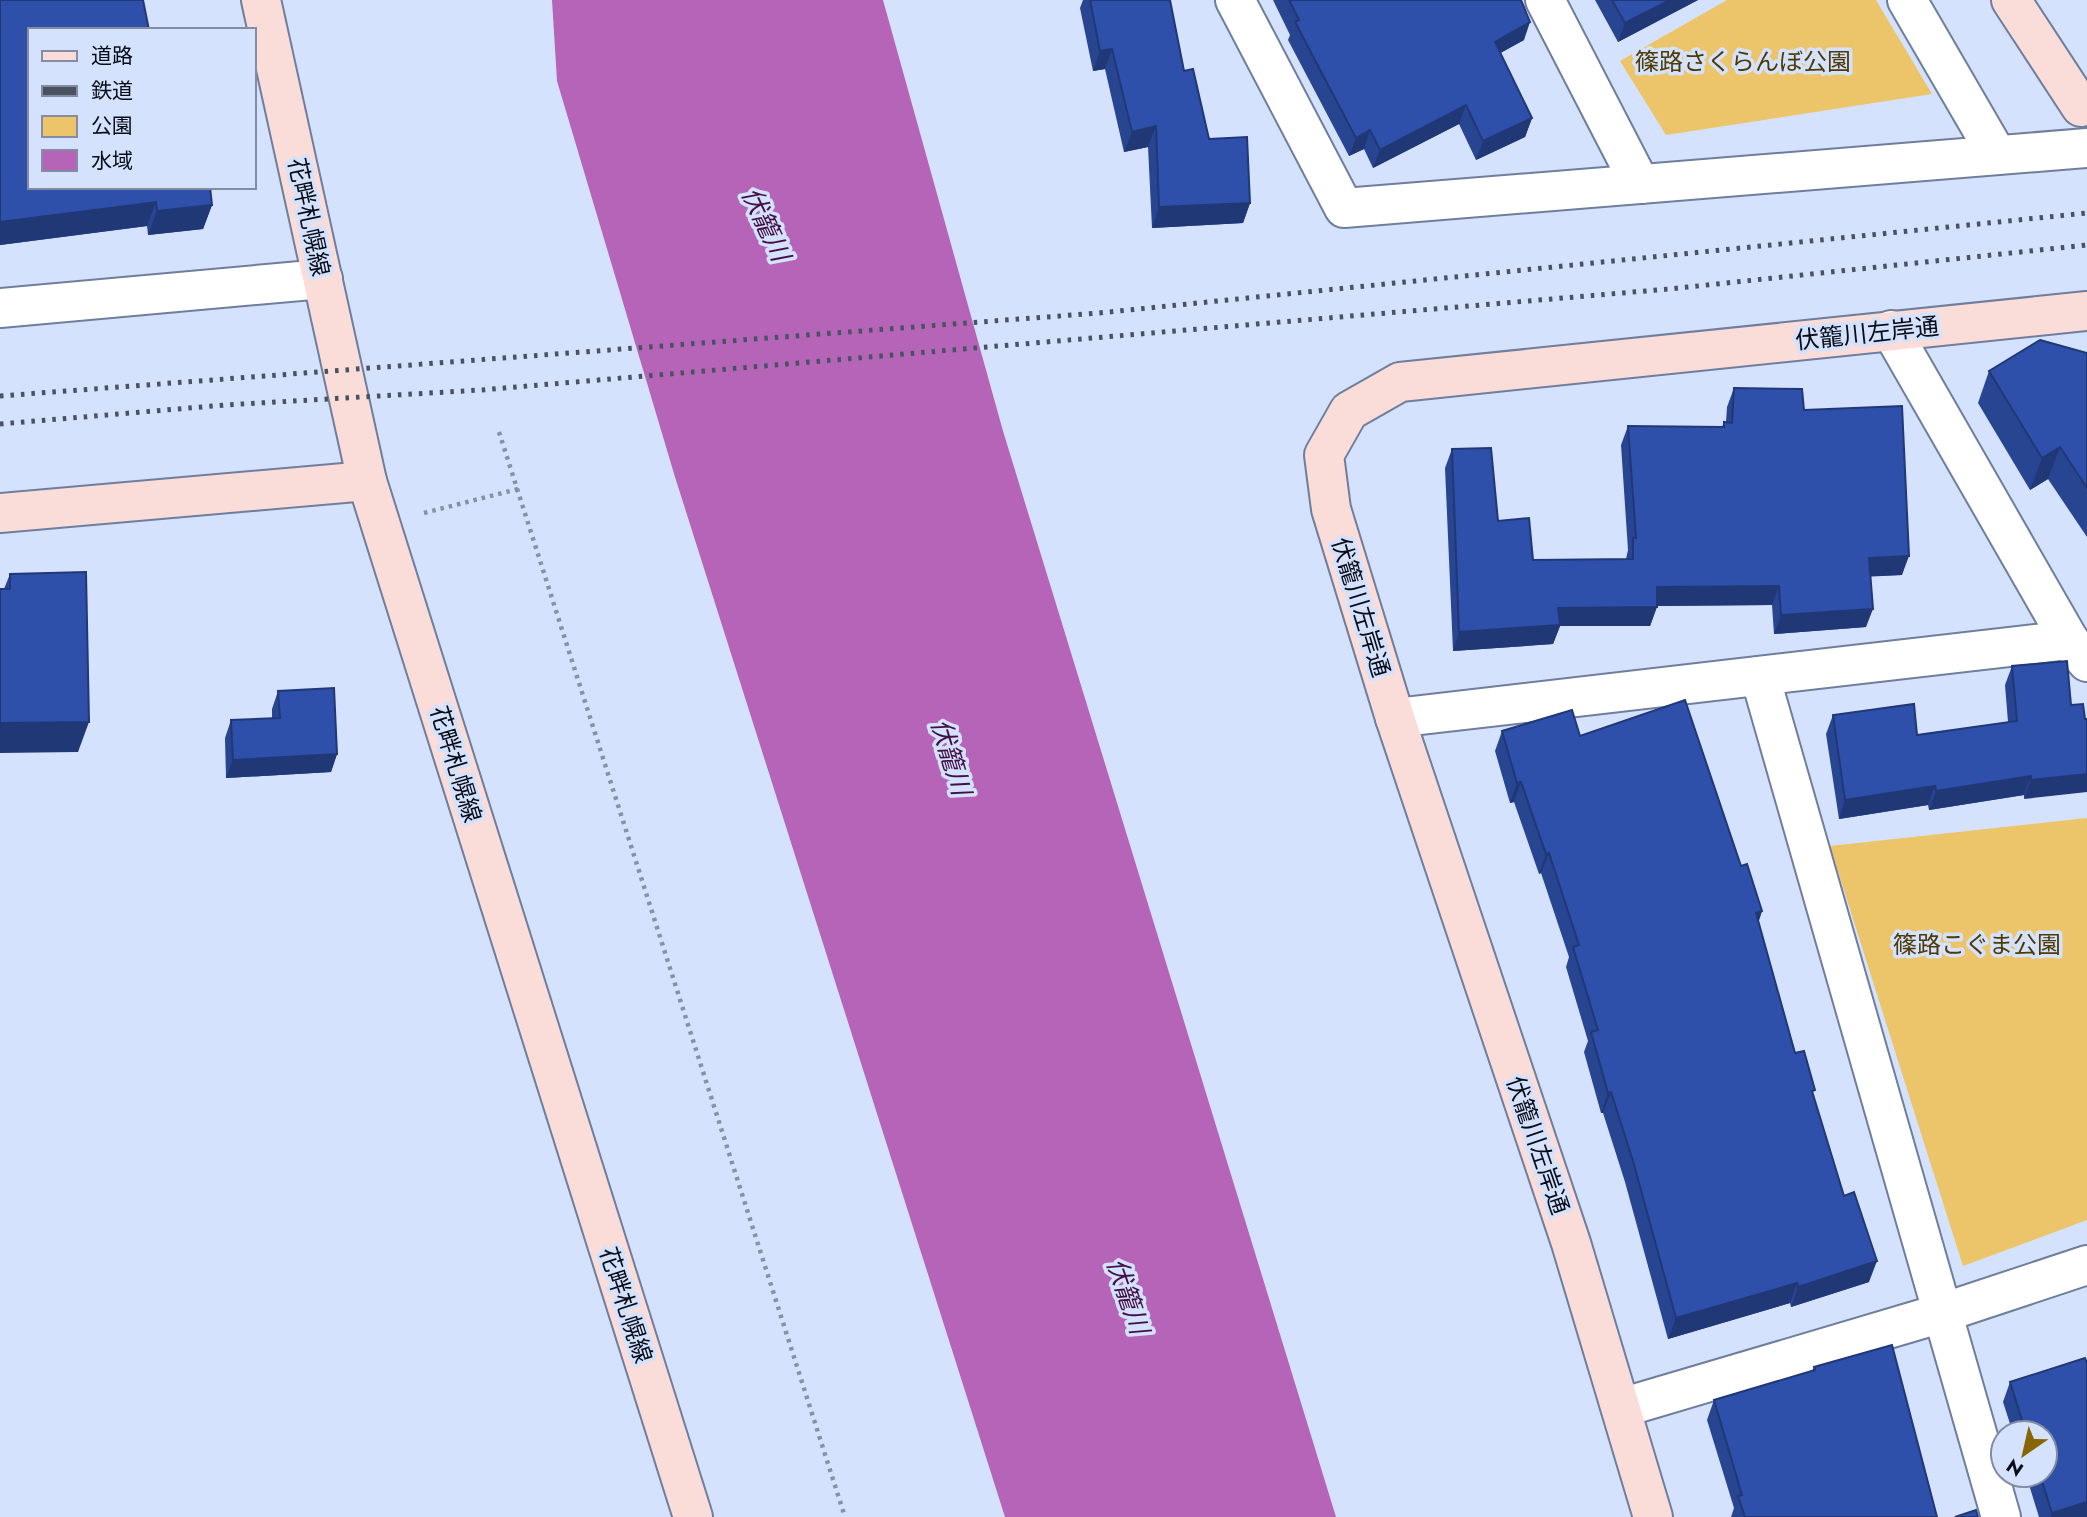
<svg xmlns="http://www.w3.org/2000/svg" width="2087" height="1517" font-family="Jost,'Noto Sans JP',sans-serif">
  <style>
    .green { fill: #ecc469 }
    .water { fill: #b564b8 }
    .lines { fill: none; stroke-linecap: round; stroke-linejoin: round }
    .street-casing { stroke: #6f7e9d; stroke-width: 42 }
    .secondary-casing { stroke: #6f7e9d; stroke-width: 42 }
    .path { stroke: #8791a6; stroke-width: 4.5; stroke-dasharray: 3.5 5; stroke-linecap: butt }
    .street { stroke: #fff; stroke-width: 38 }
    .secondary { stroke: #fadcd9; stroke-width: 38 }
    .rail { stroke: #4a5262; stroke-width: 5; stroke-dasharray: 3.5 7; stroke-linecap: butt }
    .wall { fill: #284592 }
    .shaded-wall { fill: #213877 }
    .building { fill: #2f50aa; stroke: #213877; stroke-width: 2 }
    .labels { text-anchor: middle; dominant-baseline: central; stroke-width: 7; stroke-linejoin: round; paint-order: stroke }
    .park-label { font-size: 24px; fill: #4d3902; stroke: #d5e2fe }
    .street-label { font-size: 24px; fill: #070c17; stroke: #d5e2fe }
    .water-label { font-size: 26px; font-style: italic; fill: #430f46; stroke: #d5e2fe }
  </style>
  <rect width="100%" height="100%" fill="#d5e2fe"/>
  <g class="green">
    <polygon points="1727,0 1876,0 1932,94 1666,135 1620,61"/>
    <polygon points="2087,818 2087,1220 1963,1266 1830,846"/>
  </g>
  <polygon class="water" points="552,0 883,0 1003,431 1336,1517 1005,1517 675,477 557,81"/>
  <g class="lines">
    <defs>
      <g id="street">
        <polyline points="1235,0 1344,208 2087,148"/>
        <polyline points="1545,0 1640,184"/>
        <polyline points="1907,0 1997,155"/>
        <polyline points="0,308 323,279"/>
        <polyline points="1891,330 2069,640 2087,662"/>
        <polyline points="1760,676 2001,1517"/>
        <polyline points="1395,718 2069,640"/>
        <polyline points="1621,1408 1942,1313 2087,1265"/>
      </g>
      <g id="secondary">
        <polyline points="261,0 367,481 693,1517"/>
        <polyline points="2011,0 2081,107"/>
        <polyline points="0,513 367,481"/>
        <polyline points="1653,1517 1571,1243 1395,718 1331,509 1324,455 1349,411 1400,382 2087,311"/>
      </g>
    </defs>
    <use href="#street" class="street-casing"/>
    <use href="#secondary" class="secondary-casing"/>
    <g class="path">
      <polyline points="499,432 845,1517"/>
      <polyline points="424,513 518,489"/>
    </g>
    <use href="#street" class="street"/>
    <use href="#secondary" class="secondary"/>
    <g class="rail">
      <polyline points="0,396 1099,313 2087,213"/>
      <polyline points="0,424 225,405 481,390 1669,289 2087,245"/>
    </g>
  </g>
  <g class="wall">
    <polygon points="0,0 212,205 203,229 148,235 147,226 0,245"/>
    <polygon points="1083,0 1170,0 1184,71 1209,139 1250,203 1243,223 1152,228 1148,147 1124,152 1105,69 1093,71 1080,8"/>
    <polygon points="1273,0 1521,0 1524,40 1500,53 1532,118 1525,137 1476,160 1459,124 1373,168 1364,149 1349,156 1288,40 1290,35"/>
    <polygon points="1595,0 1698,0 1618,42"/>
    <polygon points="2087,353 2087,537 2048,479 2030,490 1978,403 1989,371"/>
    <polygon points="1734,388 1804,410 1902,575 1870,576 1866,627 1774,634 1772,605 1657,606 1650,626 1560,626 1553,644 1453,651 1445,468 1452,449 1498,521 1533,560 1626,559 1628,550 1621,445 1628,426 1722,427 1724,422 1726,422 1727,407"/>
    <polygon points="10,574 78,752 4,589"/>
    <polygon points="2012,666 2071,705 2024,799 2024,795 1929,810 1928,805 1839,819 1826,734 1833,715 1917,735 2008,722 2005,685"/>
    <polygon points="278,691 337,754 331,772 226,778 225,738 231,720 272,719 272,709"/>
    <polygon points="1502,731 1580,736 1741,866 1762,911 1758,923 1795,1053 1813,1095 1869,1282 1791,1307 1790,1303 1668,1339 1625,1182 1603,1113 1601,1113 1584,1052 1588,1041 1566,967 1569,957 1541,873 1539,874 1514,802 1510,803 1495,751"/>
    <polygon points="2085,1358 2087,1363 2087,1517 2039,1517 2026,1475 2045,1475 2045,1433 2013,1433 2003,1402 2010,1382"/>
    <polygon points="1814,1367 1937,1517 1731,1517 1734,1508 1707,1420 1714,1400 1812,1371"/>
  </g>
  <g class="shaded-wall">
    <polygon points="1670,0 1698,0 1618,42 1625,23"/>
    <polygon points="1530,22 1524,40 1488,60 1495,42"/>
    <polygon points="1112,49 1105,69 1093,71 1100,51"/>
    <polygon points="1466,105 1459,124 1373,168 1380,150"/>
    <polygon points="1532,118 1525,137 1476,160 1483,141"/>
    <polygon points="1156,126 1148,147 1124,152 1132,132"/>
    <polygon points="1370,130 1364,149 1349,156 1356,138"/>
    <polygon points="156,202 147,226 0,245 0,222"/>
    <polygon points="1250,203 1243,223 1152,228 1159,207"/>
    <polygon points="212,205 203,229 148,235 157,211"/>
    <polygon points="2060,447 2048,479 2030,490 2042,458"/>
    <polygon points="1909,556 1902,575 1862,577 1869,558"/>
    <polygon points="1779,586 1772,605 1651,606 1657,587"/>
    <polygon points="1657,607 1650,626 1560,626 1553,644 1453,651 1459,632 1558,608"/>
    <polygon points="1873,609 1866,627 1774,634 1781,615"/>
    <polygon points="89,722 78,752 0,753 0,723"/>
    <polygon points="337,754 331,772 226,778 233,760"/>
    <polygon points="2087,774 2087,792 2024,799 2031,780"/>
    <polygon points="2031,776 2024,795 1929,810 1936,791"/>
    <polygon points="1521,782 1514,802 1510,803 1517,783"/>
    <polygon points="1935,786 1928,805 1839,819 1845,800"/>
    <polygon points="1549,853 1541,873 1539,874 1546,854"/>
    <polygon points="1762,911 1755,932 1756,913"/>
    <polygon points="1611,1092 1603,1113 1601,1113 1608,1093"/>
    <polygon points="1877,1261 1869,1282 1791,1307 1798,1287"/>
    <polygon points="1797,1283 1790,1303 1668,1339 1676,1318"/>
    <polygon points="2087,1502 2087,1517 2050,1517 2052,1513"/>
  </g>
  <g class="building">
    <polygon points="0,0 143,0 149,30 30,30 30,187 210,187 212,205 157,211 156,202 0,222"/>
    <polygon points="1090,0 1170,0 1184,71 1193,69 1209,139 1247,137 1250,203 1159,207 1156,126 1132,132 1112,49 1100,51"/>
    <polygon points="1289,0 1521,0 1530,22 1495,42 1532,118 1483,141 1466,105 1380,150 1370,130 1356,138 1295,22 1299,20"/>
    <polygon points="1612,0 1670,0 1625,23"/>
    <polygon points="2040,340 2087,353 2087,488 2060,447 2042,458 1989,371"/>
    <polygon points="1734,388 1802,389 1804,410 1902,406 1909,556 1869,558 1873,609 1781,615 1779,586 1657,587 1657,607 1558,608 1560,625 1459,632 1452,449 1491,448 1498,521 1529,518 1533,560 1633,559 1633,538 1636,538 1628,426 1724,427 1724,422 1732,423"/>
    <polygon points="86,572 89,722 0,723 0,589 10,589 10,574"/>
    <polygon points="2067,661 2071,705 2083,704 2085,719 2087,719 2087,774 2031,780 2031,776 1936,791 1935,786 1845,800 1833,715 1914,704 1917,735 2017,721 2012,666"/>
    <polygon points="334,688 337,754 233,760 231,720 280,718 278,691"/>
    <polygon points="1685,700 1741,866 1747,864 1762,911 1756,913 1795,1053 1804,1051 1815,1090 1812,1091 1844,1196 1854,1192 1877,1261 1798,1287 1797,1283 1676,1318 1633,1161 1611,1092 1608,1093 1591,1032 1598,1030 1573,947 1579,945 1549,853 1546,854 1521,782 1517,783 1502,731 1572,710 1580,736"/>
    <polygon points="1892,1345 1937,1517 1745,1517 1738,1496 1742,1495 1714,1400 1815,1370 1814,1367"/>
    <polygon points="2085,1358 2087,1363 2087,1502 2052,1513 2040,1475 2045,1475 2045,1433 2026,1433 2010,1382"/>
    <polygon points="1976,1510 1978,1517 1955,1517"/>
  </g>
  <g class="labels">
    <g class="park-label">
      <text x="1743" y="61">篠路さくらんぼ公園</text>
      <text x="1977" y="944">篠路こぐま公園</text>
    </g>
    <g class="street-label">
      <text transform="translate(309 217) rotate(78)">花畔札幌線</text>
      <text transform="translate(1867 333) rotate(-6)">伏籠川左岸通</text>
      <text transform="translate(1361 607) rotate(73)">伏籠川左岸通</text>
      <text transform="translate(456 764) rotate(73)">花畔札幌線</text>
      <text transform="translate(1538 1145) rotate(71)">伏籠川左岸通</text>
      <text transform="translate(626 1305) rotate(72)">花畔札幌線</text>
    </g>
    <g class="water-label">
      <text transform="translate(766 224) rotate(65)">伏籠川</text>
      <text transform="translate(951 757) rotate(73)">伏籠川</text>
      <text transform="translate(1128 1296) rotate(71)">伏籠川</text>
    </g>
  </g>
  <rect x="28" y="28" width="228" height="161" fill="#d5e2fe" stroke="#838ca2" stroke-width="2"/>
  <rect x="42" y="51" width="35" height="10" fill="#fadcd9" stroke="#838ca2" stroke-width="2"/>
  <text x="91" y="63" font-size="21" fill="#070c17">道路</text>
  <rect x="42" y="86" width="35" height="10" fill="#4a5262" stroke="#838ca2" stroke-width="2"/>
  <text x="91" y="98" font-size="21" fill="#070c17">鉄道</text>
  <rect x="42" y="116" width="35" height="21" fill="#ecc469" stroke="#838ca2" stroke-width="2"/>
  <text x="91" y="133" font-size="21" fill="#070c17">公園</text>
  <rect x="42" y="150" width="35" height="21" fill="#b564b8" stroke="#838ca2" stroke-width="2"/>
  <text x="91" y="168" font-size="21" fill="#070c17">水域</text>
  <g transform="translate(2024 1454) rotate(214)"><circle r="33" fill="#d5e2fe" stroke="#838ca2" stroke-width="2"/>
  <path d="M0-5L12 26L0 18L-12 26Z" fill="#876500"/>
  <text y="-10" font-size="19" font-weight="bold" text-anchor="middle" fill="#070c17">N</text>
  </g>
</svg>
